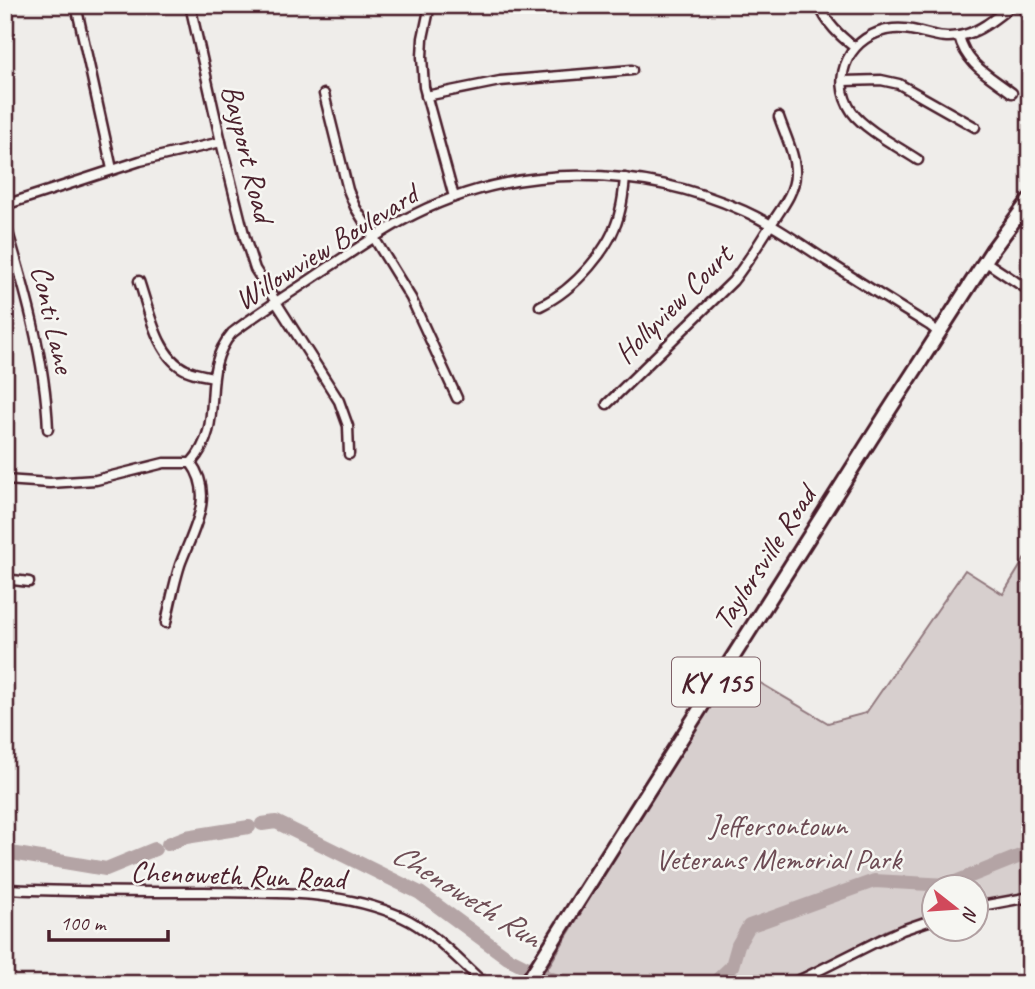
<svg xmlns="http://www.w3.org/2000/svg" width="1035" height="989" font-family="Caveat,sans-serif">
  <style>
    .green { fill: #d7cfce; stroke: #90777c; stroke-width: 2 }
    .lines { fill: none; stroke-linecap: round; stroke-linejoin: round }
    .river { stroke: #b4a4a5; stroke-width: 14 }
    .minor-casing { stroke: #4a1f2b; stroke-width: 13 }
    .secondary-casing { stroke: #4a1f2b; stroke-width: 16 }
    .primary-casing { stroke: #4a1f2b; stroke-width: 18 }
    .minor { stroke: #f6f6f2; stroke-width: 8 }
    .secondary { stroke: #f6f6f2; stroke-width: 10 }
    .primary { stroke: #f6f6f2; stroke-width: 12 }
    .labels { text-anchor: middle; dominant-baseline: central; stroke-width: 5; stroke-linejoin: round; paint-order: stroke }
    .shield { fill: #f6f6f2; stroke: #7e6067; stroke-width: 2 }
    .shield-label { font-size: 28px; font-weight: bold; fill: #4a1f2b }
    .street-label { font-size: 30px; fill: #4a1f2b; stroke: #f6f6f2 }
    .park-label { font-size: 30px; fill: #6d4b54; stroke: #f6f6f2 }
    .water-label { font-size: 32px; font-style: italic; fill: #6f4e56; stroke: #f6f6f2 }
  </style>
  <rect width="100%" height="100%" fill="#efedea"/>
  <filter id="ink" filterUnits="userSpaceOnUse"><feTurbulence type="fractalNoise" baseFrequency=".0143" numOctaves="2"/><feDisplacementMap in="SourceGraphic" scale="14" xChannelSelector="R" yChannelSelector="G"/><feConvolveMatrix kernelMatrix="1 2 1 2 8 2 1 2 1" color-interpolation-filters="sRGB"/></filter>
  <g filter="url(#ink)">
    <polygon class="green" points="1030,550 1030,892 976,903 976,888 934,888 933,915 887,930 815,968 772,984 538,984 623,843 735,668 828,723 866,713 965,570 1003,594"/>
    <g class="lines">
      <g class="river">
        <polyline points="262,824 276,822 420,893 508,958 544,976 567,984"/>
        <polyline points="168,844 186,837 249,827"/>
        <polyline points="5,852 106,869 155,849"/>
        <polyline points="713,984 732,966 738,945 749,926 874,881 948,885 1030,852"/>
      </g>
      <defs>
        <g id="minor">
          <polyline points="76,5 112,169"/>
          <polyline points="190,5 221,142 245,238 255,269 339,401 348,426 349,454"/>
          <polyline points="430,5 423,38 422,57 424,87 454,197"/>
          <path d="M 819,5 C 827,24 839,35 854,47"/>
          <path d="M 959,36 C 966,65 990,76 1012,93"/>
          <polyline points="843,81 881,80 899,84 975,127"/>
          <polyline points="324,94 348,190 355,207 411,298 457,398"/>
          <polyline points="426,96 500,81 632,70"/>
          <path d="M 918,160 C 900,148 864,129 852,112 C 828,77 851,33 893,29 C 919,26 938,44 967,34 C 984,29 999,15 1013,5"/>
          <polyline points="5,205 140,161 221,142"/>
          <path d="M 5,222 C 25,289 45,358 48,429"/>
          <polyline points="986,262 1030,291"/>
          <path d="M 139,281 C 149,310 157,357 186,370 C 195,374 204,375 213,377"/>
          <path d="M 540,306 C 574,290 612,248 620,211 C 623,200 624,189 625,178"/>
          <path d="M 607,404 L 733,281 C 748,262 759,243 772,223 C 781,209 795,192 795,174 C 796,156 785,135 779,117"/>
          <path d="M 5,480 L 50,483 L 96,480 L 164,463 L 191,463 C 228,422 197,374 232,333 C 260,311 291,293 320,273 C 351,253 382,230 415,214 C 517,163 640,164 744,211 C 775,225 802,245 830,263 C 863,284 896,305 929,325 L 939,333"/>
          <polyline points="5,579 29,582"/>
          <path d="M 166,623 C 170,604 174,584 180,565 C 192,532 216,496 191,463"/>
          <path d="M 5,889 C 71,892 137,892 203,892 C 269,893 340,889 402,917 C 433,931 460,962 485,984"/>
          <polyline points="976,907 1030,897"/>
          <polyline points="792,984 874,943 902,930 934,919"/>
        </g>
        <polyline id="secondary" points="1022,5 1030,16"/>
        <polyline id="primary" points="526,984 886,415 993,249 1030,199"/>
      </defs>
      <use href="#minor" class="minor-casing"/>
      <use href="#secondary" class="secondary-casing"/>
      <use href="#primary" class="primary-casing"/>
      <use href="#minor" class="minor"/>
      <use href="#secondary" class="secondary"/>
      <use href="#primary" class="primary"/>
    </g>
  </g>
  <g class="labels">
    <rect class="shield" x="672" y="657.5" width="88" height="49" rx="5"/>
    <g class="shield-label">
      <text x="716" y="682">KY 155</text>
    </g>
    <g class="street-label">
      <text transform="translate(248 153) rotate(76)">Bayport Road</text>
      <text transform="translate(326 247) rotate(-32)">Willowview Boulevard</text>
      <text transform="translate(673 304) rotate(-45)">Hollyview Court</text>
      <text transform="translate(53 319) rotate(77)">Conti Lane</text>
      <text transform="translate(764 558) rotate(-57)">Taylorsville Road</text>
      <text transform="translate(238 875) rotate(2)">Chenoweth Run Road</text>
    </g>
    <g class="park-label">
      <text x="778" y="825">Jeffersontown<tspan x="778" dy="34">Veterans Memorial Park</tspan></text>
    </g>
    <g class="water-label">
      <text transform="translate(467 895) rotate(32)">Chenoweth Run</text>
    </g>
  </g>
  <rect width="1035" height="989" fill="none" stroke="#f6f6f2" stroke-width="28"/>
  <rect x="14" y="14" width="1007" height="961" fill="none" stroke="#4a1f2b" stroke-width="2.5" filter="url(#ink)"/>
  <g transform="translate(955 908) rotate(107)"><circle r="33" fill="#f6f6f2" stroke="#b1a0a2" stroke-width="2"/>
  <path d="M0-5L12 26L0 18L-12 26Z" fill="#d1495b"/>
  <text y="-10" font-size="19" font-weight="bold" text-anchor="middle" fill="#4a1f2b">N</text>
  </g>
  <path d="M49 930v10h119v-10" fill="none" stroke="#4a1f2b" stroke-width="3.5"/>
  <text x="60" y="930" font-size="21" fill="#4a1f2b" stroke="#f6f6f2" stroke-width="5" paint-order="stroke">100 m</text>
</svg>
